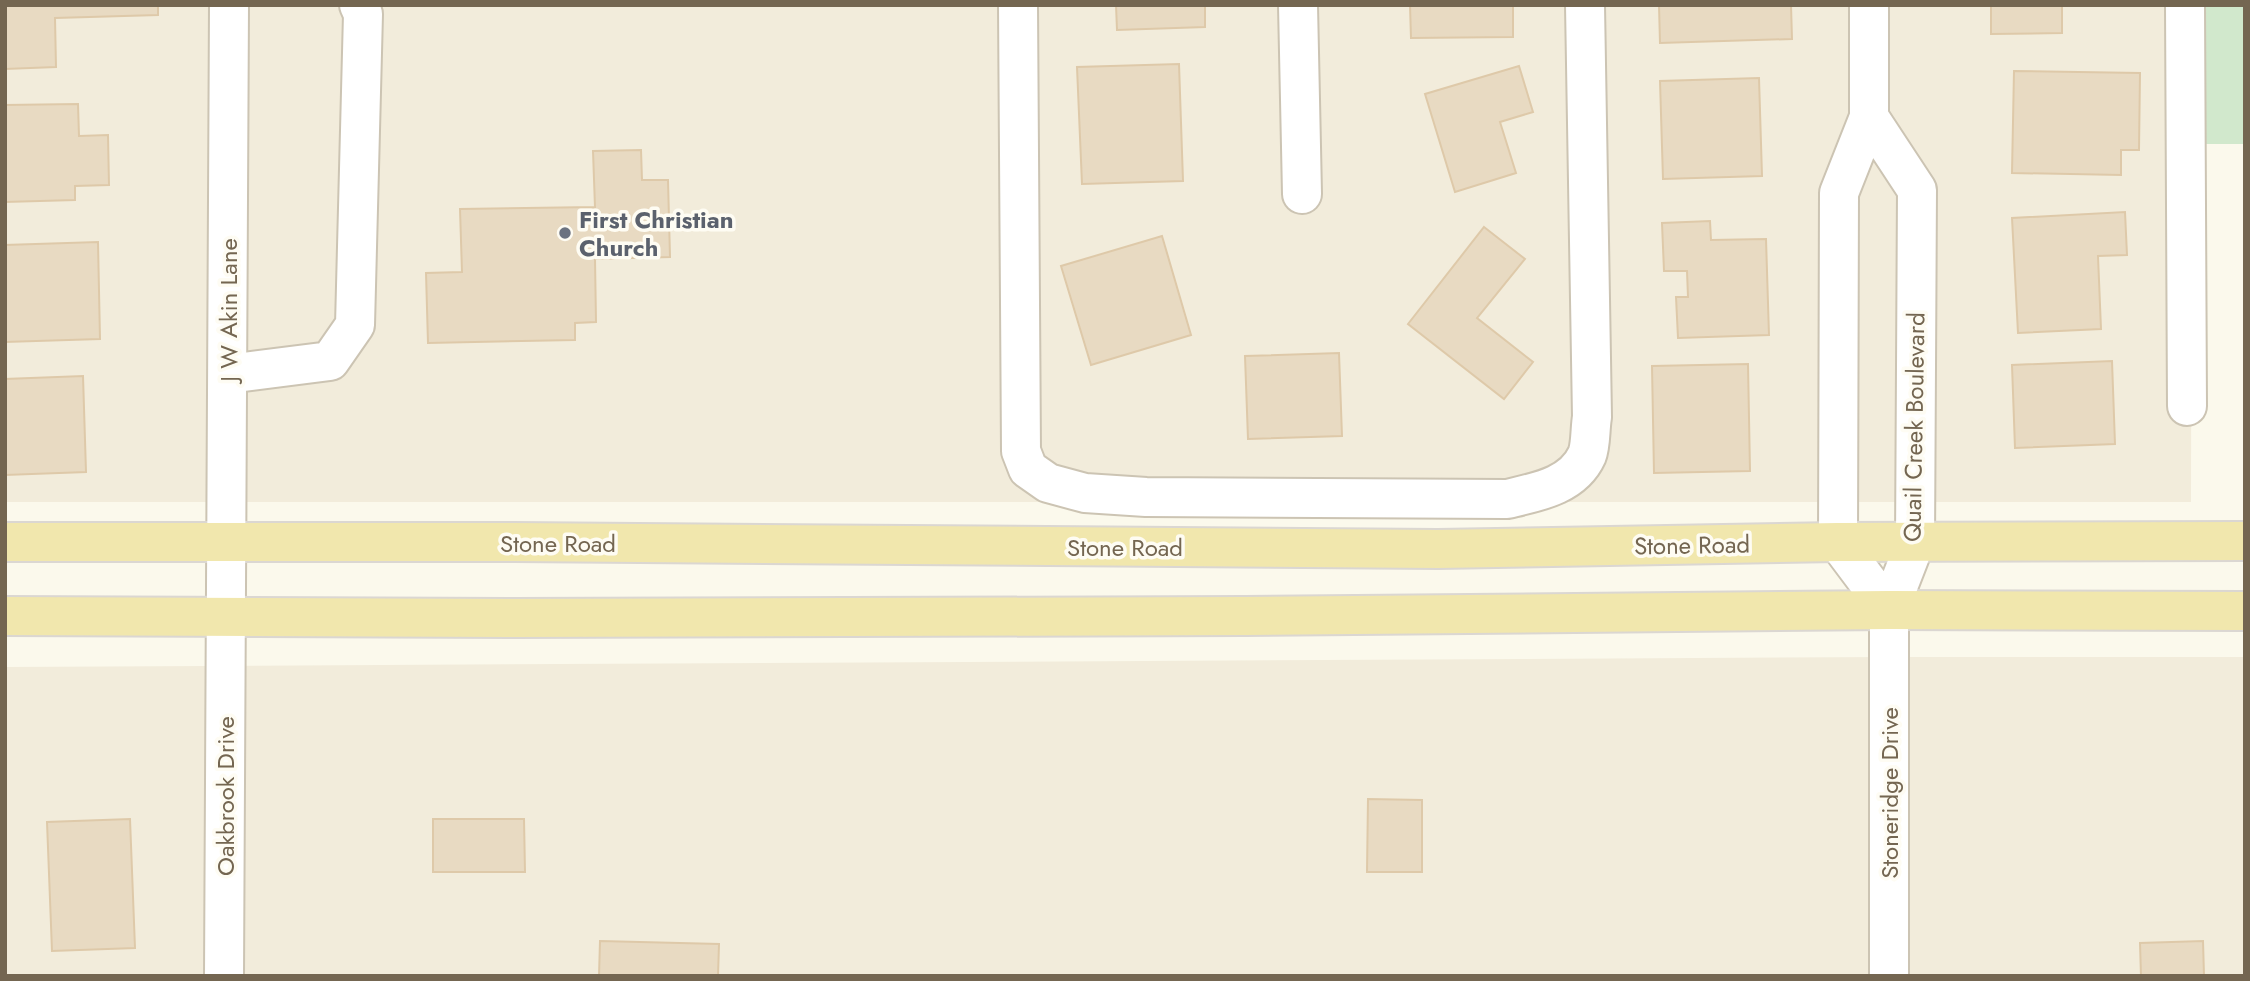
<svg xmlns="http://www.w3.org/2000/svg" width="2250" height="981" font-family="Jost,sans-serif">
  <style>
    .residential { fill: #f2ecdb }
    .green { fill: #d1e8cc }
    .building { fill: #e8dac2; stroke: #dec9a9; stroke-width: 2 }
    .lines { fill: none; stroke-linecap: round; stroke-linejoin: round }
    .minor-casing { stroke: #ccc4b3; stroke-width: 42 }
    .major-casing { stroke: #dbd7d2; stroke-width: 42 }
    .minor { stroke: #fff; stroke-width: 38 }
    .major { stroke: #f1e7ad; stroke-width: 38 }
    .worship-dot { fill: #6b7280; stroke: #fefcf3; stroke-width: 2.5 }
    .labels { text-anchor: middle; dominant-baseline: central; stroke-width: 7; stroke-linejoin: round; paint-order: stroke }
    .worship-label { font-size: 24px; font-weight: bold; fill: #5b616d; stroke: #fefcf3; text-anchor: start }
    .street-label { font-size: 24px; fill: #746651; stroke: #fefcf3 }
  </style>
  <rect width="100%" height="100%" fill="#fbf9ec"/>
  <g class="residential">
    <polygon points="5,5 2192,5 2191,502 5,502"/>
    <polygon points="1890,657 2245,657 2245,976 5,976 5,667"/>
  </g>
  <polygon class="green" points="2192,5 2245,5 2245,144 2191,144"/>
  <g class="building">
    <polygon points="5,5 158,5 158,15 55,18 56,67 5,69"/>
    <polygon points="1116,5 1205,5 1205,27 1117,30"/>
    <polygon points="1410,5 1513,5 1513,37 1411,38"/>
    <polygon points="1659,5 1791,5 1792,39 1660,43"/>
    <polygon points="1991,5 2062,5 2062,33 1991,34"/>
    <polygon points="1179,64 1183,181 1082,184 1077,67"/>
    <polygon points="1519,66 1533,112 1500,122 1516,173 1455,192 1425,94"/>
    <polygon points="2014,71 2140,73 2139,150 2121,150 2121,175 2012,173"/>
    <polygon points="1759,78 1762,176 1663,179 1660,81"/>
    <polygon points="78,104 79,136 108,135 109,185 75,186 75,200 5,202 5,105"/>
    <polygon points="641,150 642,180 668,180 670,257 595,259 596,322 575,323 575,340 428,343 426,273 462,272 460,209 595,207 593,151"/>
    <polygon points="2125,212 2127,255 2098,256 2101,329 2018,333 2012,218"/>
    <polygon points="1710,221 1711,240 1766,239 1769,335 1678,338 1676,297 1688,297 1687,271 1664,271 1662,223"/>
    <polygon points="1484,227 1525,259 1477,318 1533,362 1504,399 1408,324"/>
    <polygon points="1162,236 1191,335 1091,365 1061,266"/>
    <polygon points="98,242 100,339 5,342 5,245"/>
    <polygon points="1339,353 1342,436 1248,439 1245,356"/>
    <polygon points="2112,361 2115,444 2015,448 2012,365"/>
    <polygon points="1748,364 1750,471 1654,473 1652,366"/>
    <polygon points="83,376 86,472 5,475 5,379"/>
    <polygon points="1368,799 1422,800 1422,872 1367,872"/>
    <polygon points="130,819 135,948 52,951 47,822"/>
    <polygon points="433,819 524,819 525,872 433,872"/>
    <polygon points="600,941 719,944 718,976 599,976"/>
    <polygon points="2203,941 2204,976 2141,976 2140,943"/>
  </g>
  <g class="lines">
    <defs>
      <g id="minor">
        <path d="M 1018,5 L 1021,451 L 1028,469 L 1048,483 L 1085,493 L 1146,497 L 1507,499 C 1537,492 1573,486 1587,455 C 1591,445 1590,428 1592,417 L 1585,5"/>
        <polyline points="1298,5 1302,194"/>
        <polyline points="1869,5 1869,117 1839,193 1838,542 1889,610 1915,543 1917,190 1869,117"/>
        <polyline points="2185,5 2187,406"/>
        <polyline points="228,374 330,361 355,325 363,14 359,5"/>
        <polyline points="224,976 229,5"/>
        <polyline points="1889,976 1889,610"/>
      </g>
      <g id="major">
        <polyline points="5,542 514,542 1438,549 1838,542 2245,541"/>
        <polyline points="5,616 513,618 1245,616 1889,610 2245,611"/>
      </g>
    </defs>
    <use href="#minor" class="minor-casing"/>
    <use href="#major" class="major-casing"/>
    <use href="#minor" class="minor"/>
    <use href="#major" class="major"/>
  </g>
  <circle class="worship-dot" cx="565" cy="233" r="7"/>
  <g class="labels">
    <g class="worship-label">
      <text x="579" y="219">First Christian<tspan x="579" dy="28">Church</tspan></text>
    </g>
    <g class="street-label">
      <text transform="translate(228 310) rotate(-90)">J W Akin Lane</text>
      <text transform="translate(1914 427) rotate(-89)">Quail Creek Boulevard</text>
      <text x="558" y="543">Stone Road</text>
      <text transform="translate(1692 545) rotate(-1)">Stone Road</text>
      <text x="1125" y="547">Stone Road</text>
      <text transform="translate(1889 793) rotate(-90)">Stoneridge Drive</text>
      <text transform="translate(225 796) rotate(-90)">Oakbrook Drive</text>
    </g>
  </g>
  <rect width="2250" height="981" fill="none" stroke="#746651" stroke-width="14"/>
</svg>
